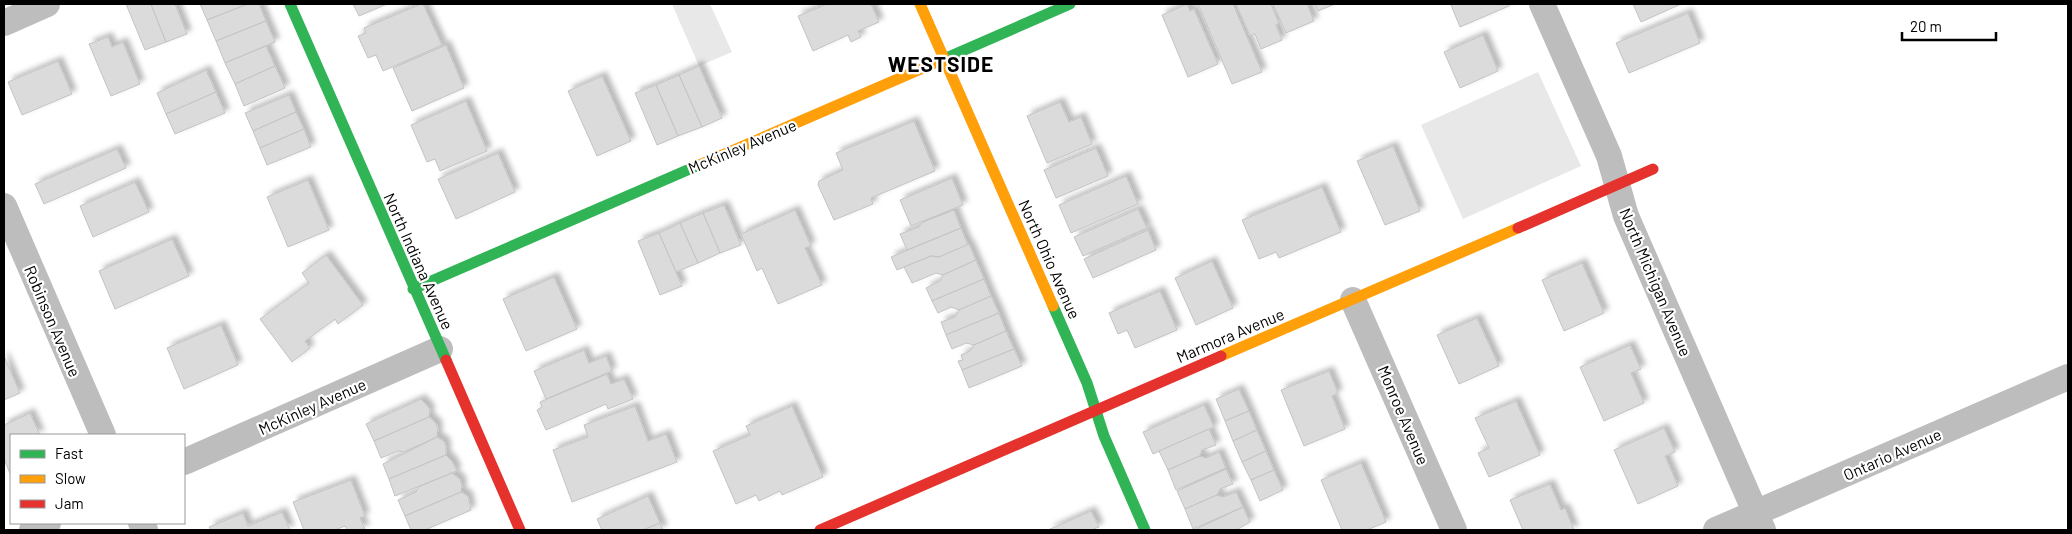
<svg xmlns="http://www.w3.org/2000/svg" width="2072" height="534" font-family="Barlow,sans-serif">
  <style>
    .green { fill: #e8e8e8 }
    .building { fill: #dbdbdb; stroke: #c3c3c3; filter: url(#shadow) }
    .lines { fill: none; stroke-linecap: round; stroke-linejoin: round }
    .street { stroke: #bdbdbd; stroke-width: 26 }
    .fast { stroke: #30b455; stroke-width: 11 }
    .slow { stroke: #ff9f0a; stroke-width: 11 }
    .jam { stroke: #e5322d; stroke-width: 11 }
    .labels { text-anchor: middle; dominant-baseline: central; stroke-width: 4.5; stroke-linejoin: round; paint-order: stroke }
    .street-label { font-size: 16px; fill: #000; stroke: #fff }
    .district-label { font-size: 21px; font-weight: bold; letter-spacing: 1px; fill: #000; stroke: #fff }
  </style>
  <defs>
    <filter id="shadow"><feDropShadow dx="4.5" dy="-4.5" stdDeviation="2.5" flood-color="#0004"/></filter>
  </defs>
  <rect width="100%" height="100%" fill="#fff"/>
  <g class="green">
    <polygon points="672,4 710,4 732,52 699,66"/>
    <polygon points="1538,72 1581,166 1463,219 1421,125"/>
  </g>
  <g class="building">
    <polygon points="126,4 151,4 166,42 145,50"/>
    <polygon points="151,4 175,4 187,34 166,42"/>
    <polygon points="200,4 248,4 207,20"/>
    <polygon points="248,4 259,4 266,21 216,41 207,20"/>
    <polygon points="353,4 387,4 359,16"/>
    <polygon points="421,4 423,4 442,45 383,71 376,55 368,58 358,36 366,33 364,28"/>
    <polygon points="827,4 871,4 879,22 858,31 861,37 851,42 848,35 813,51 798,16"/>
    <polygon points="1187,4 1190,11 1194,9 1218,64 1188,77 1162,15"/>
    <polygon points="1198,4 1233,4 1262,72 1232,84"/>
    <polygon points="1236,4 1271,4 1279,23 1276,25 1282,40 1261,49 1255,34 1250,36"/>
    <polygon points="1273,4 1307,4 1314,21 1286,33"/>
    <polygon points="1315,4 1335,4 1318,11"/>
    <polygon points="1455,4 1508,4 1509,6 1460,27 1451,5"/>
    <polygon points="1633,4 1681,4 1641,22"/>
    <polygon points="1688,13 1700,43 1629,73 1616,43"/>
    <polygon points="266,21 275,42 225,63 216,41"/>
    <polygon points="1483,35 1498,71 1460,88 1444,52"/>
    <polygon points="108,37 112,47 123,42 140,84 111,96 89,44"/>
    <polygon points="446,45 464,88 412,111 393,68"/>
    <polygon points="266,46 275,66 235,84 225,63"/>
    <polygon points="58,61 72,94 22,115 8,82"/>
    <polygon points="275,66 285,88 244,106 235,84"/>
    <polygon points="699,66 722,118 702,127 679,75"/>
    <polygon points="206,70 216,92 166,114 157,93"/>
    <polygon points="679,75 702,127 678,136 656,85"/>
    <polygon points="602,76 631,141 597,156 568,91"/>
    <polygon points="656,85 678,136 657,145 635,93"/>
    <polygon points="216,92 225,113 175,134 166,114"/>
    <polygon points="289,95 296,112 253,131 245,113"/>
    <polygon points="466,101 487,151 440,171 435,159 427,162 411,125"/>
    <polygon points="1060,102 1069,122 1081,117 1092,144 1047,163 1027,116"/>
    <polygon points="296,112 304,129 260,148 253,131"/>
    <polygon points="914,121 935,171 871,198 873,204 834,220 818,185 819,181 843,170 836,153"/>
    <polygon points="304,129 311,147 267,165 260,148"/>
    <polygon points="1393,146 1420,211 1385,225 1357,161"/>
    <polygon points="1096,148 1108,176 1056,198 1044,170"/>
    <polygon points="117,149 126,168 44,204 35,184"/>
    <polygon points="498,153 515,192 456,219 438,179"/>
    <polygon points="1126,176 1138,204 1071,233 1059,205"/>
    <polygon points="952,178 963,205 911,226 900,200"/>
    <polygon points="308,180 329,230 288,247 267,197"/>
    <polygon points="135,182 149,212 93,237 80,206"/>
    <polygon points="1322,187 1341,232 1279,258 1276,252 1259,259 1242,220"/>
    <polygon points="724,205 741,245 720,253 703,213"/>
    <polygon points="1138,209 1147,228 1083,256 1074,237"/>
    <polygon points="795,210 811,246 805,248 822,285 778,304 762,268 757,271 741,234"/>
    <polygon points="954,210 961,228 907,250 900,234 919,227 923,222"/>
    <polygon points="703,213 720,253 698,263 680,223"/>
    <polygon points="680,223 698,263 676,272 659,233"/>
    <polygon points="961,228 968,245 939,257 931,256 897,270 891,257"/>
    <polygon points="1148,230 1156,250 1093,278 1084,259"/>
    <polygon points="659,233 682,286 660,295 638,241"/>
    <polygon points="172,239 189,276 115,309 99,271"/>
    <polygon points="969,244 976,260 943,275 936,273 912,283 904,267 931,256 939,257"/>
    <polygon points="326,255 363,305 338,324 335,319 305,341 310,348 292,362 260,319 309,283 302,273"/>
    <polygon points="976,260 984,279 932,301 926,288 940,281 943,275"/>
    <polygon points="1212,261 1233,308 1196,325 1175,278"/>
    <polygon points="1582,263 1604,313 1564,331 1542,280"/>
    <polygon points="554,277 577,329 526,351 503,299"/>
    <polygon points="984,279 991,296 959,310 951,307 938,313 932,301"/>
    <polygon points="1160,291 1177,330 1135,348 1127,330 1118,334 1109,313"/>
    <polygon points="991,296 999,313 946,335 941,322 955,317 959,310"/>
    <polygon points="999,313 1006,331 974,345 966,343 952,349 946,335"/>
    <polygon points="1477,318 1499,366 1459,384 1437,335"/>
    <polygon points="221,325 238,365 184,389 167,348"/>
    <polygon points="1006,331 1014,349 962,370 958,361 963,360 961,355 970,351 974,345"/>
    <polygon points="1630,345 1641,369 1631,373 1644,403 1604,421 1580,367"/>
    <polygon points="1014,349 1022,366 969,388 962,370"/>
    <polygon points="584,350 589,363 606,356 612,371 546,399 534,371"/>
    <polygon points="4,356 20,393 4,400"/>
    <polygon points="1329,371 1338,393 1332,396 1345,429 1304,446 1281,390"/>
    <polygon points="607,374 611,384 624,379 633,399 608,409 606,404 546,430 537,410 542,407 540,402"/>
    <polygon points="1239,389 1249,411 1225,421 1216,399"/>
    <polygon points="421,399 430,409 429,417 374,441 366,424"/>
    <polygon points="1516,401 1540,455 1489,477 1478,453 1489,448 1475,418"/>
    <polygon points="1204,405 1214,427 1153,454 1143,432"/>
    <polygon points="635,406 648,441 666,434 677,462 572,502 553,450 588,437 584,425"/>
    <polygon points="792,406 823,477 782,495 780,491 759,501 756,495 736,504 713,451 750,435 746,426"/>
    <polygon points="1249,411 1257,430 1233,441 1225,421"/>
    <polygon points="30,413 40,435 11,435 11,476 4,459 4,425"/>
    <polygon points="429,417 436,423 438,428 437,437 404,452 398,451 381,458 374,441"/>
    <polygon points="1664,428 1675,452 1665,456 1678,486 1638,504 1614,450"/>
    <polygon points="1209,429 1216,445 1202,450 1200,456 1168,470 1159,451"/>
    <polygon points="1257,430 1266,451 1242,462 1233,441"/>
    <polygon points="437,437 444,441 446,446 446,455 389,479 383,464"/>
    <polygon points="1266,451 1274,470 1251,480 1242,462"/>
    <polygon points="1219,452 1226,468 1176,490 1168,470 1200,456 1206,458"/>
    <polygon points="446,455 452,461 457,471 395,496 389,479"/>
    <polygon points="1361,463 1386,522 1367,530 1342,530 1321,480"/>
    <polygon points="1226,469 1233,484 1220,489 1217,495 1185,509 1177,491"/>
    <polygon points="1274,470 1283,490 1260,501 1251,480"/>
    <polygon points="452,473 460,479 462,485 461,492 405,516 398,500 416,492 418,487"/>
    <polygon points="351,480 365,516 360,518 365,529 347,530 345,526 335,530 304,530 293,502"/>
    <polygon points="1550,484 1561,510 1565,508 1574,530 1523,530 1510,500"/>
    <polygon points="461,492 468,496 471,510 425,530 411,530 405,516"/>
    <polygon points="1236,492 1243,507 1193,529 1185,509 1217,495 1223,497"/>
    <polygon points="648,496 660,523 643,530 602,530 597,519"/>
    <polygon points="1243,507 1250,522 1236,530 1194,530"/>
    <polygon points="1091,511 1099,527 1091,530 1048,530"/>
    <polygon points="282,512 290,530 211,530 209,527 243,513 248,526"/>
    <polygon points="660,523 663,530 643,530"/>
  </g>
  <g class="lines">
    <g class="street">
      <polyline points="1542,4 1609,156 1626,216 1763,530"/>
      <polyline points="4,23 47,4"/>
      <polyline points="4,206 103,435"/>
      <polyline points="1353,300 1454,530"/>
      <polyline points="184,462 440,349"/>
      <polyline points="141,523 145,530"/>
      <polyline points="32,530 48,523"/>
      <polyline points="1716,530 2068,377"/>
    </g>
    <g class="fast">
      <polyline points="290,4 446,360"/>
      <polyline points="937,62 1070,4"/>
      <polyline points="413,289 699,165"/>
      <polyline points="1053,306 1087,383 1104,436 1145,530"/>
    </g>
    <g class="slow">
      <polyline points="920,4 1053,306"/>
      <polyline points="699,165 937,62"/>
      <polyline points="1221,356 1518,228"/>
    </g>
    <g class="jam">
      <polyline points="1518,228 1653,169"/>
      <polyline points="446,360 520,530"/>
      <polyline points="820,530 1221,356"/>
    </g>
  </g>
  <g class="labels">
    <g class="street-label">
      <text transform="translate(742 146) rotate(-23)">McKinley Avenue</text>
      <text transform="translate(1050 259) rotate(66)">North Ohio Avenue</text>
      <text transform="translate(419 261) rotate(66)">North Indiana Avenue</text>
      <text transform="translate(1656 282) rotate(67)">North Michigan Avenue</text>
      <text transform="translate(53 321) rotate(67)">Robinson Avenue</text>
      <text transform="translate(1230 335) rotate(-23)">Marmora Avenue</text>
      <text transform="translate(312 406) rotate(-24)">McKinley Avenue</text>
      <text transform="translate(1404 415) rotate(67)">Monroe Avenue</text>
      <text transform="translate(1892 454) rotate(-24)">Ontario Avenue</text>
    </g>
    <g class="district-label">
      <text x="941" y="63">WESTSIDE</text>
    </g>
  </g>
  <rect width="2072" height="534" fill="none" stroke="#000000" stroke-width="10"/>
  <rect x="10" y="434" width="175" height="90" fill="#ffffff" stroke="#999999"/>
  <rect x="20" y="450" width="25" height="8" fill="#30b455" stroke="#999999"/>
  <text x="55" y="459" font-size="15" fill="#000000">Fast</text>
  <rect x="20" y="475" width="25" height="8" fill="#ff9f0a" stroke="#999999"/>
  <text x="55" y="484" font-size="15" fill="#000000">Slow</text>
  <rect x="20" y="500" width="25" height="8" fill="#e5322d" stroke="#999999"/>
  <text x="55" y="509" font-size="15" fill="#000000">Jam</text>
  <path d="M1902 32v8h94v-8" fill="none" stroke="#000000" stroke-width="2.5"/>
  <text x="1910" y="32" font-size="15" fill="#000000" stroke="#ffffff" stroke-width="4" paint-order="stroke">20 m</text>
</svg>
